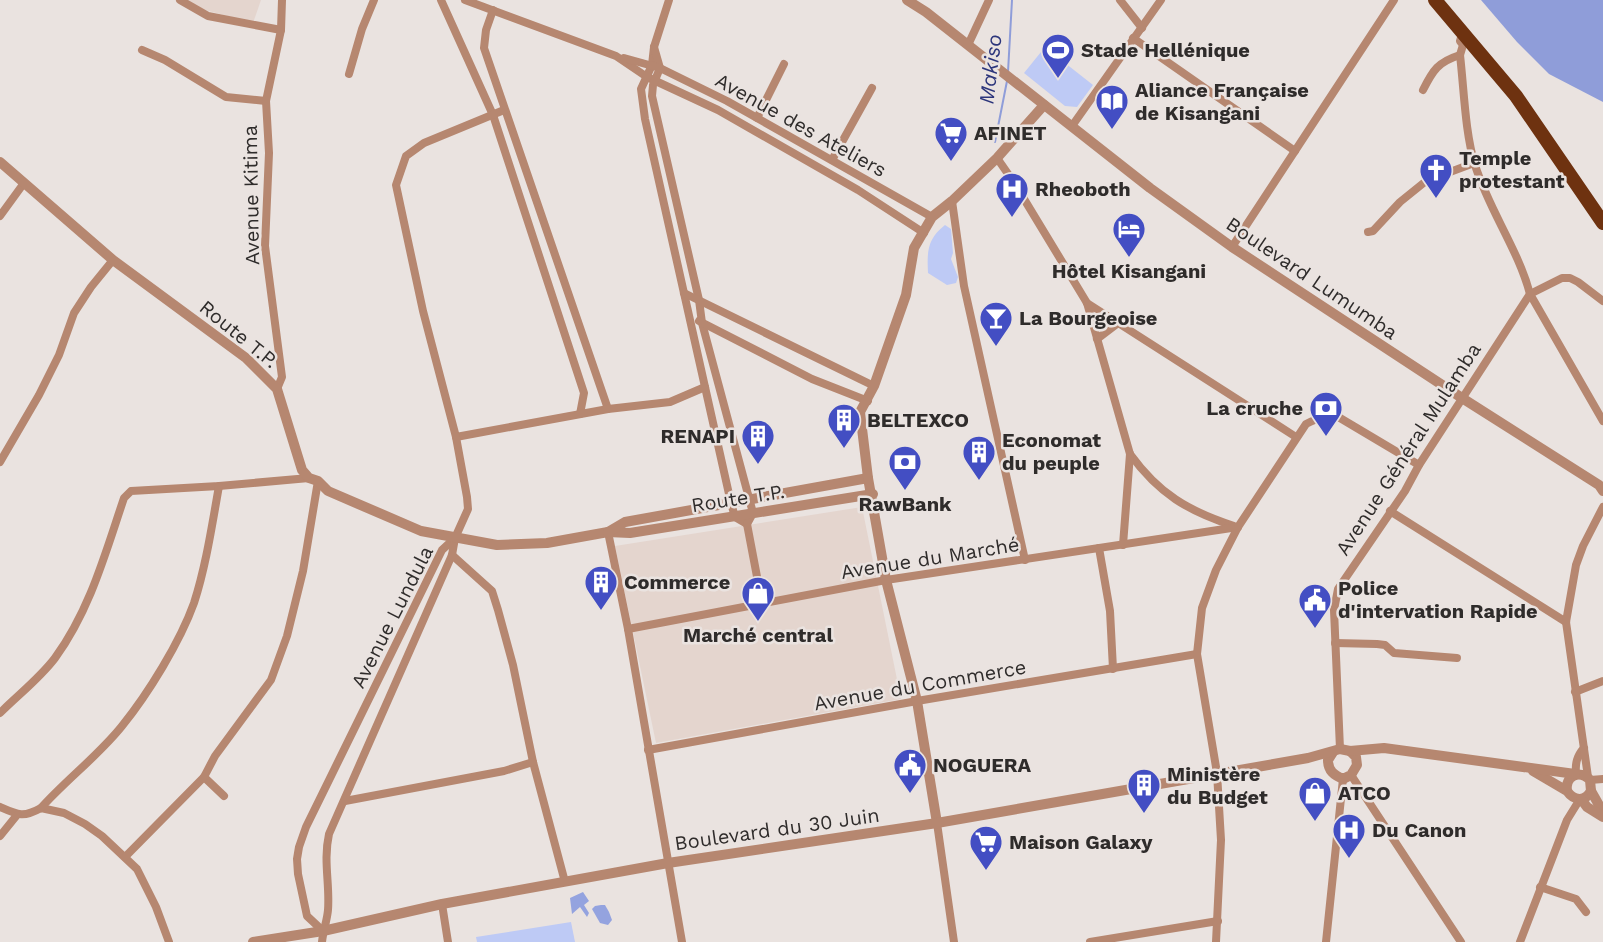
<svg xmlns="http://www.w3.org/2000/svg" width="1603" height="942" font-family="'Work Sans',sans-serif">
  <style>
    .built { fill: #e4d5ce }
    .green { fill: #becaf5 }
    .forest { fill: #94a3df }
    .water { fill: #8f9dd9 }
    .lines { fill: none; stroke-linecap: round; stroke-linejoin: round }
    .stream { stroke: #8f9dd9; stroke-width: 2 }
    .minor { stroke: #b68770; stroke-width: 8 }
    .tertiary { stroke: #b68770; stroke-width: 10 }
    .trunk { stroke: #6e3210; stroke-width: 14 }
    .labels { text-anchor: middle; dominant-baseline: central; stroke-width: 5; stroke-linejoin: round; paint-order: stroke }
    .poi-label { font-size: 20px; font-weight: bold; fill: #2f2c2b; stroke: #eae3e0; text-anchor: start }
    .street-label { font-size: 20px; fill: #2f2c2b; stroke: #eae3e0 }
    .water-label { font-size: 21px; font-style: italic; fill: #2c357b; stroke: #eae3e0 }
  </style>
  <rect width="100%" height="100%" fill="#eae3e0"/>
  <g class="built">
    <polygon points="187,0 261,0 253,23 205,10"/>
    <polygon points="862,507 901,699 656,743 615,546"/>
  </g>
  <g class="green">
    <polygon points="1041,52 1051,52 1093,85 1077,107 1065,106 1024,73"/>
    <path d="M 945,225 L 951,229 L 953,253 L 951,259 L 958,277 L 956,283 L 947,285 L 928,273 C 927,252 927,239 945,225 Z"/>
    <polygon points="571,922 575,942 477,942 476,937"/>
  </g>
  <g class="forest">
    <polygon points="583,892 589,901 584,905 589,913 587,917 580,907 572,914 570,898"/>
    <polygon points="601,905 605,905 609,912 612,920 608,925 600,923 592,909 595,906"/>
  </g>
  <polygon class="water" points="1481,0 1603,0 1603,102 1549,74 1517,42"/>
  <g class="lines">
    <g class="stream">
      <polyline points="1008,72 1012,0"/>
      <polyline points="995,142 1007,81"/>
    </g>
    <g class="minor">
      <polyline points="180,0 208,16 281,30"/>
      <polyline points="441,0 493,115 584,393 580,414"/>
      <polyline points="465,0 616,56 647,77 718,110 858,190 924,233"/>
      <polyline points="669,0 654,47 652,65 641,89 645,119 731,503 735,517 747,524"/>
      <polyline points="1120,0 1142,28"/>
      <polyline points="493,10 486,30 484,48 608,409"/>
      <path d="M 1463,31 L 1460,41 L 1463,45 L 1460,55 C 1464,89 1465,133 1475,165 C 1489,210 1518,249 1530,294 L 1603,421"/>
      <polyline points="1133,38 1295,151"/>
      <polyline points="968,45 989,0"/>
      <polyline points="654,47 660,68 653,85 652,96 699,300 702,323 753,513 747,524 762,603"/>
      <polyline points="142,50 165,60 226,97 266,101"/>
      <polyline points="624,58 660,68 727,101 932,217"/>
      <polyline points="349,74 362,29 374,0"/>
      <path d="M 1423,90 C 1433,70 1438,62 1460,55"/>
      <polyline points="757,118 784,64"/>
      <polyline points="1072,126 1161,0"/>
      <path d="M 997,158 L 1015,184 L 1087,303 L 1130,454 C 1159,494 1188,511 1234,526"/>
      <polyline points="832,160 872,88"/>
      <polyline points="952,201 964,286 1025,560"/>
      <polyline points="0,216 24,183"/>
      <polyline points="1368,232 1373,231 1400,202 1426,181 1474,163"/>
      <polyline points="1232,247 1394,0"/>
      <polyline points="684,293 874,386"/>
      <polyline points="1087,303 1296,437"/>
      <polyline points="699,321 812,379 868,401"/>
      <polyline points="1097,339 1118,323"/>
      <polyline points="277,389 282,377 265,246 269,153 266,101 281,30 282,0"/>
      <polyline points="456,437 608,409 670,402 705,387"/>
      <polyline points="0,462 39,395 59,355 74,313 91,287 113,260"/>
      <polyline points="1390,511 1566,622"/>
      <polyline points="608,532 628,629 682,942"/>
      <polyline points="1123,545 1130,454"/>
      <polyline points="1099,548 1110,611 1113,669"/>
      <polyline points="452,555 492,591 498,610 513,665 533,762 565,882"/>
      <polyline points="628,629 886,580 1238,527"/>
      <polyline points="1335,643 1377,644 1385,645 1394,653 1457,658"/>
      <polyline points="1575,692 1603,681"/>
      <path d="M 0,713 C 18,695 40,678 55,658 C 90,610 105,554 124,498 L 131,491 L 219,486 L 309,478"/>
      <polyline points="1340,749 1334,610 1338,589 1405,491 1419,465 1530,294 1562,278 1570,278 1578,282 1603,301"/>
      <polyline points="648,750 917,701 1197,654"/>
      <path d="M 1576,774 C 1575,763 1577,756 1584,748"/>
      <polyline points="1351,775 1461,942"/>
      <polyline points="204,777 224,796"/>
      <polyline points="1588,777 1566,622 1576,565 1583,546 1603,507"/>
      <polyline points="1590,780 1603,779"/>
      <polyline points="345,801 504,771 533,762"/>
      <path d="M 0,807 C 18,815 23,818 41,808 L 64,813 L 85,824 L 102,836 L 137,869 L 156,907 L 169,942"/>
      <path d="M 41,808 C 66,780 99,755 122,726 C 148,694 180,642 194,603 C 206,566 212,525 219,486"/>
      <polyline points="937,823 954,942"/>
      <polyline points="0,836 17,815"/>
      <polyline points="125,857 204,777 215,756 271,680 287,636 303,571 318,481"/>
      <polyline points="1540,887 1576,899 1586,912"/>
      <polyline points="442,904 448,942"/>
      <polyline points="323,931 307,916 298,874 297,859 299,847 306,827 442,550 455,538"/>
      <path d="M 322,942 C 323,931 327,921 328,910 C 330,884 323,861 329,834 L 452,555 L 455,538 L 468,509 L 467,497 L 456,437 L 423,311 L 396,185 L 406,156 L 424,143 L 504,110"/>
      <polyline points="1090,942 1218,921"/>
      <path d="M 1216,942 L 1221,840 L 1217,773 L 1197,654 L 1202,608 L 1216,570 L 1238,527 L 1306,424 C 1318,418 1326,415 1340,418 L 1419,465"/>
      <polyline points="1326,942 1343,779"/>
      <polyline points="1520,942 1567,820 1580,799"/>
    </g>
    <g class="tertiary">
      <polyline points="907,0 926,12 1150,188 1232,247 1462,398 1599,485 1603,491"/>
      <polyline points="0,162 113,260 246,358 277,389 302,470 309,478 318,481 328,491 421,531 497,545 547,543 608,532 630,533 873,494"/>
      <polyline points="608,532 625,522 868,478"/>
      <path d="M 1333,752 L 1328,760 C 1328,771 1334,775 1343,779 L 1351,775 L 1357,765 L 1356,757 L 1350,751"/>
      <path d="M 1533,771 L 1567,791 C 1574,801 1585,802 1591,791 L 1590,780 C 1579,769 1565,776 1567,791"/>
      <polyline points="1591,791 1603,812"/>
      <polyline points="1581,799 1587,807 1603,817"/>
      <polyline points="937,823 917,701 886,580 868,478 860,412 874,386 906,295 914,248 932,217 952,201 997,158 1044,105"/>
      <polyline points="253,942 323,931 442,904 668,863 937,823 1308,758 1340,749 1350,751 1384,748 1575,774"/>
    </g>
    <polyline class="trunk" points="1435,0 1516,96 1603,223"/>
  </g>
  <defs>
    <symbol id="stadium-pin" viewBox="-11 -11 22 30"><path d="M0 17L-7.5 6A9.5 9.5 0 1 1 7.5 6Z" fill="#434ec3" stroke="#eae3e0"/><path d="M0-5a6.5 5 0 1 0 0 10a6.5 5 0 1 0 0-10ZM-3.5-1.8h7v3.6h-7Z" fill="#fff"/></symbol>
    <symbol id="library-pin" viewBox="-11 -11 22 30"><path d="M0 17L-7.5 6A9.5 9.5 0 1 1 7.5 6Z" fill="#434ec3" stroke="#eae3e0"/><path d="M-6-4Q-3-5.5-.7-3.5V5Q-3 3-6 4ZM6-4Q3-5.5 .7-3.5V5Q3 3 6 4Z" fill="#fff"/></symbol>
    <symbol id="supermarket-pin" viewBox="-11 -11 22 30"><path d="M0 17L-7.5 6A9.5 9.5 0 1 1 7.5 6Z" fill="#434ec3" stroke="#eae3e0"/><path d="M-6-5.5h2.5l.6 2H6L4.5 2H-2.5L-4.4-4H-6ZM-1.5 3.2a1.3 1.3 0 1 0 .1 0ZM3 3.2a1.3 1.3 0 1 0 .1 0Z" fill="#fff"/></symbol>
    <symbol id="church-pin" viewBox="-11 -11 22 30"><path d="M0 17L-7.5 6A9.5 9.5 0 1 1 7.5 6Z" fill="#434ec3" stroke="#eae3e0"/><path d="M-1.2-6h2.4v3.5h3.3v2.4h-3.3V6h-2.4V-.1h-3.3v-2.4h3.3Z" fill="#fff"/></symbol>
    <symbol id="hospital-pin" viewBox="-11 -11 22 30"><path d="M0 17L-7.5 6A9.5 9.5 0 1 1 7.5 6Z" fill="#434ec3" stroke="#eae3e0"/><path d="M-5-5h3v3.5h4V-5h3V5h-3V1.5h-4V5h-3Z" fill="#fff"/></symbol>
    <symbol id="hotel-pin" viewBox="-11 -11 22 30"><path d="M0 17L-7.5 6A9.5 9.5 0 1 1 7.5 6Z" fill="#434ec3" stroke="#eae3e0"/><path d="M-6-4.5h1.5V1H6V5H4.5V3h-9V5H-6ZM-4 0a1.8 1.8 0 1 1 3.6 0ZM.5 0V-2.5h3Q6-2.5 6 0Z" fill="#fff"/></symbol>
    <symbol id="bar-pin" viewBox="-11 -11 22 30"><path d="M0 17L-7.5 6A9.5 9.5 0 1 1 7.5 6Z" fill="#434ec3" stroke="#eae3e0"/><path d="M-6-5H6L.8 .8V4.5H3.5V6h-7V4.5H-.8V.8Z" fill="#fff"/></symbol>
    <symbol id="bank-pin" viewBox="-11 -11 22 30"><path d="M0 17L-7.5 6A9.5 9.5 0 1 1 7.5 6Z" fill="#434ec3" stroke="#eae3e0"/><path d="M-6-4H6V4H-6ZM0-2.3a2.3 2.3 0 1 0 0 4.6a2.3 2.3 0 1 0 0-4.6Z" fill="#fff"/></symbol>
    <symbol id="building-pin" viewBox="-11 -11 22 30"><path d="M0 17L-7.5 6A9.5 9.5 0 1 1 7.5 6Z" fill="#434ec3" stroke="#eae3e0"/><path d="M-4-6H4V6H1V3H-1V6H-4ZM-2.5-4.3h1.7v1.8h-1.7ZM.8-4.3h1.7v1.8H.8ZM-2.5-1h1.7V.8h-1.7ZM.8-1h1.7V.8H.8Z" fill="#fff"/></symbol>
    <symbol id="shop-pin" viewBox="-11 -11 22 30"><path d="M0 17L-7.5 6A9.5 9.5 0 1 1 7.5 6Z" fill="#434ec3" stroke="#eae3e0"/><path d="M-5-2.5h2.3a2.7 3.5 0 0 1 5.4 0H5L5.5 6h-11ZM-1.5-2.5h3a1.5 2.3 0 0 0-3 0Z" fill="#fff"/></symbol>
    <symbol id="civic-pin" viewBox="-11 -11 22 30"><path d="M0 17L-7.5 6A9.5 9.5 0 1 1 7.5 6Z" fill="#434ec3" stroke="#eae3e0"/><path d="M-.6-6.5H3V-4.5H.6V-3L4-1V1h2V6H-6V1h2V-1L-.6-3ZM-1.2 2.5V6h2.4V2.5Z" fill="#fff"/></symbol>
  </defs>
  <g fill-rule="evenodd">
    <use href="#stadium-pin" x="1039" y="31" width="38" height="52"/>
    <use href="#library-pin" x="1093" y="82" width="38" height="52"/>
    <use href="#supermarket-pin" x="932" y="114" width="38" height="52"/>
    <use href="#church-pin" x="1417" y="151" width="38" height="52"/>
    <use href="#hospital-pin" x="993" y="170" width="38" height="52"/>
    <use href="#hotel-pin" x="1110" y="210" width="38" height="52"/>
    <use href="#bar-pin" x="977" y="299" width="38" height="52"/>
    <use href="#bank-pin" x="1307" y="389" width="38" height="52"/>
    <use href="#building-pin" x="825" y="401" width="38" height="52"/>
    <use href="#building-pin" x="739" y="417" width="38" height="52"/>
    <use href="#building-pin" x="960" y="433" width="38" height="52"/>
    <use href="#bank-pin" x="886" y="443" width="38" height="52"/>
    <use href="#building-pin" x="582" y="563" width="38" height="52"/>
    <use href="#shop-pin" x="739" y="574" width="38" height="52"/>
    <use href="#civic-pin" x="1296" y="581" width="38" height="52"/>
    <use href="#civic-pin" x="891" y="746" width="38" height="52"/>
    <use href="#building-pin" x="1125" y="766" width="38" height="52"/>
    <use href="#shop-pin" x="1296" y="774" width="38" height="52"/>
    <use href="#hospital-pin" x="1330" y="811" width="38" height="52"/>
    <use href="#supermarket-pin" x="967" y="823" width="38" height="52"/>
  </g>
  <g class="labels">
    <g class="poi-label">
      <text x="1081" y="50">Stade Hellénique</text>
      <text x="1135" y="90">Aliance Française<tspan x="1135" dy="23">de Kisangani</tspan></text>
      <text x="974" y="133">AFINET</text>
      <text x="1459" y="158">Temple<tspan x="1459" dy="23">protestant</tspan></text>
      <text x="1035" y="189">Rheoboth</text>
      <text x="1129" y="271" text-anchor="middle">Hôtel Kisangani</text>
      <text x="1019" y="318">La Bourgeoise</text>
      <text x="1303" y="408" text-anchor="end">La cruche</text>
      <text x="867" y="420">BELTEXCO</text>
      <text x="735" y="436" text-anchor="end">RENAPI</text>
      <text x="1002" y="440">Economat<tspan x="1002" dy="23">du peuple</tspan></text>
      <text x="905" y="504" text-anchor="middle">RawBank</text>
      <text x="624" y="582">Commerce</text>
      <text x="1338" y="588">Police<tspan x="1338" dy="23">d'intervation Rapide</tspan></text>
      <text x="758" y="635" text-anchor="middle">Marché central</text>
      <text x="933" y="765">NOGUERA</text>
      <text x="1167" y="774">Ministère<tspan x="1167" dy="23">du Budget</tspan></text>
      <text x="1338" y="793">ATCO</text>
      <text x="1372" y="830">Du Canon</text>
      <text x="1009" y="842">Maison Galaxy</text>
    </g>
    <g class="street-label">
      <text transform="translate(801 125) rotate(29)">Avenue des Ateliers</text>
      <text transform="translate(251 195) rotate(-91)">Avenue Kitima</text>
      <text transform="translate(1312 278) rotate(34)">Boulevard Lumumba</text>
      <text transform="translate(239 334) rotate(39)">Route T.P.</text>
      <text transform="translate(1408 449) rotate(-57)">Avenue Général Mulamba</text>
      <text transform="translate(738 498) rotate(-9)">Route T.P.</text>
      <text transform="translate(930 558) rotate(-9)">Avenue du Marché</text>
      <text transform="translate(392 617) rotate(-63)">Avenue Lundula</text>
      <text transform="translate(920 685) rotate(-10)">Avenue du Commerce</text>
      <text transform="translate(777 829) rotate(-8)">Boulevard du 30 Juin</text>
    </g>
    <g class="water-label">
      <text transform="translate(990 69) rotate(-83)">Makiso</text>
    </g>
  </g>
</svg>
